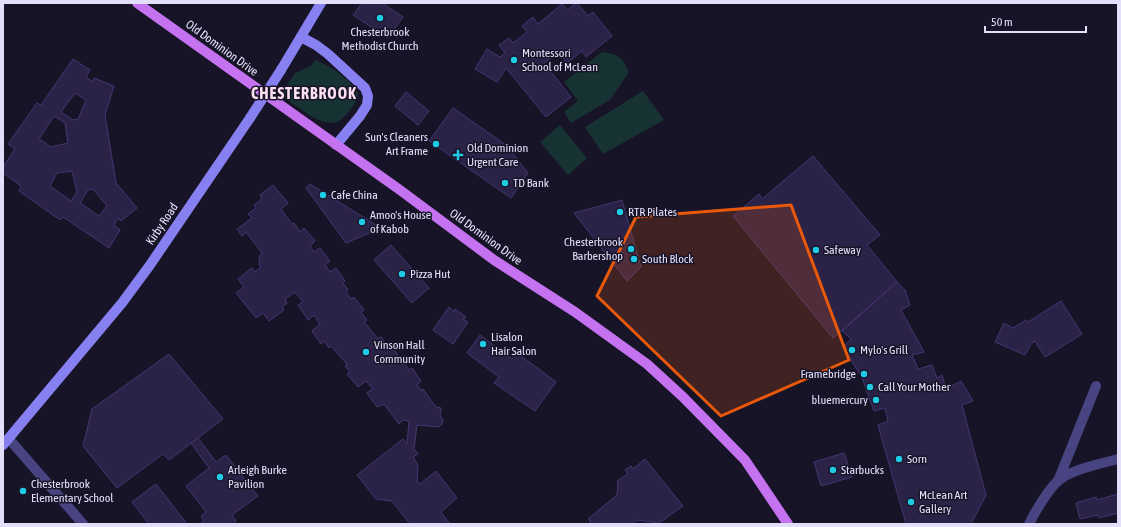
<svg xmlns="http://www.w3.org/2000/svg" width="1121" height="527" font-family="'Asap Condensed',sans-serif">
  <style>
    .green { fill: #173232 }
    .building { fill: #2b2247; stroke: #443671; fill-rule: evenodd }
    .lines { fill: none; stroke-linecap: round; stroke-linejoin: round }
    .minor { stroke: #484482; stroke-width: 10 }
    .secondary { stroke: #8780f1; stroke-width: 10 }
    .primary { stroke: #c472ef; stroke-width: 10 }
    .secondary-bridge { stroke: #8780f1; stroke-width: 10 }
    .marked { fill: #e8590c; fill-opacity: 0.2; stroke: #e8590c; stroke-width: 3; stroke-linejoin: round }
    .poi-dot { fill: #20cbe6; stroke: #181428; stroke-width: 1.5 }
    .labels { text-anchor: middle; dominant-baseline: central; stroke-width: 3; stroke-linejoin: round; paint-order: stroke }
    .poi-label { font-size: 12px; fill: #e3dffb; stroke: #181428; text-anchor: start }
    .street-label { font-size: 12px; fill: #e3dffb; stroke: #181428 }
    .district-label { font-size: 16px; font-weight: bold; letter-spacing: 1px; fill: #fce0f1; stroke: #181428 }
  </style>
  <rect width="100%" height="100%" fill="#181428"/>
  <g class="green">
    <path d="M 602,52 C 619,55 622,56 629,72 L 610,100 L 571,123 L 564,112 L 578,101 L 564,82 Z"/>
    <path d="M 315,60 C 326,63 354,82 358,93 C 359,100 344,120 337,122 C 333,123 329,123 325,122 C 313,120 292,102 280,95 L 295,73 L 311,66 Z"/>
    <polygon points="643,91 664,120 603,154 585,127"/>
    <polygon points="560,125 587,158 568,175 540,142"/>
  </g>
  <g class="building">
    <polygon points="362,3 382,3 403,17 388,38 353,15"/>
    <polygon points="577,3 588,16 593,12 612,36 586,57 582,51 567,63 558,52 544,63 571,97 546,117 506,68 497,82 475,69 487,49 500,57 505,53 499,45 509,38 513,43 527,32 522,26 533,17 538,24 562,4 567,10"/>
    <path d="M 73,59 L 90,70 L 86,77 L 93,82 L 94,78 L 114,86 L 105,115 L 116,183 L 137,208 L 121,221 L 118,218 L 114,225 L 120,230 L 109,248 L 63,217 L 60,220 L 19,191 L 21,186 L 3,173 L 3,167 L 15,149 L 8,144 L 37,103 L 41,105 ZM 75,93 L 86,100 L 78,119 L 73,120 L 61,112 ZM 54,116 L 65,123 L 68,143 L 51,147 L 39,139 ZM 72,171 L 77,192 L 71,201 L 50,186 L 57,173 ZM 93,189 L 107,206 L 99,216 L 80,203 L 88,190 Z"/>
    <polygon points="406,92 429,111 418,125 395,106"/>
    <polygon points="453,108 506,145 528,173 511,198 429,141"/>
    <polygon points="813,156 880,235 867,245 897,282 833,338 733,216 759,194 762,199"/>
    <polygon points="310,184 381,228 346,243 306,188"/>
    <polygon points="273,185 288,203 281,209 292,224 294,223 300,232 304,228 315,241 310,246 314,252 320,248 330,261 325,265 330,272 336,268 345,281 343,283 348,290 346,292 351,299 354,297 364,310 361,312 367,320 364,322 378,339 381,337 386,344 389,342 398,355 396,358 402,365 404,363 409,370 412,368 421,381 417,385 422,391 423,389 436,407 441,408 440,416 443,419 442,424 439,427 417,425 414,449 418,454 413,457 418,465 417,481 420,484 436,471 457,498 441,512 450,524 410,524 392,501 376,499 357,475 403,439 407,444 409,421 403,420 399,424 384,404 377,407 367,393 373,389 366,381 358,387 347,374 350,372 345,366 347,364 331,346 329,348 324,341 321,344 312,331 320,324 314,315 308,320 298,305 303,302 295,292 285,299 287,303 282,307 284,310 269,321 263,313 256,318 236,293 244,287 238,279 252,268 255,272 261,267 259,265 260,255 262,253 246,232 242,236 237,229 252,218 248,214 256,208 254,205 262,199 260,195"/>
    <polygon points="622,200 641,267 627,281 574,213"/>
    <polygon points="391,245 429,288 412,303 374,260"/>
    <polygon points="897,282 905,290 910,305 901,310 924,352 912,355 918,369 932,365 937,378 942,375 946,389 961,381 973,401 962,405 986,495 971,524 906,524 878,425 888,421 885,408 874,411 862,378 843,347 851,339 842,331"/>
    <polygon points="1061,301 1082,334 1045,357 1035,341 1031,344 1025,355 995,342 1004,323 1013,328 1026,320 1028,322"/>
    <polygon points="449,307 454,312 455,309 466,317 463,319 468,322 453,344 433,330"/>
    <polygon points="480,335 512,359 517,353 556,382 535,411 494,383 499,377 467,353"/>
    <polygon points="169,354 223,419 169,460 163,454 117,488 83,446 92,409"/>
    <polygon points="198,438 216,462 226,455 258,496 232,515 236,521 233,524 200,524 204,521 201,516 206,512 186,486 209,468 191,443"/>
    <polygon points="844,453 852,477 821,486 814,462"/>
    <polygon points="645,459 683,506 659,523 637,520 632,524 588,524 591,522 588,519 617,495 618,480 628,474 625,470 631,466 633,469"/>
    <polygon points="156,484 187,524 149,524 132,502"/>
    <polygon points="1118,494 1118,513 1099,518 1098,515 1080,519 1076,503 1096,497 1097,500"/>
  </g>
  <g class="lines">
    <g class="minor">
      <polyline points="9,439 83,524"/>
      <polyline points="1058,481 1096,386"/>
      <path d="M 1029,524 C 1035,512 1049,488 1059,480 C 1073,469 1100,464 1118,459"/>
    </g>
    <g class="secondary">
      <polyline points="301,37 316,45 328,54 365,88 368,96 367,105 360,116 336,145"/>
      <polyline points="281,70 321,3"/>
      <polyline points="3,445 122,303 150,265 250,118"/>
    </g>
    <polyline class="primary" points="137,3 400,190 494,260 575,312 647,364 683,397 745,460 788,524"/>
    <polyline class="secondary-bridge" points="250,118 281,70"/>
  </g>
  <path class="marked" d="M 791,205 L 849,360 L 721,416 L 597,296 L 636,217 Z"/>
  <g class="poi-dot">
    <circle cx="380" cy="18" r="4"/>
    <circle cx="514" cy="60" r="4"/>
    <circle cx="436" cy="144" r="4"/>
    <path d="M456 149h4v4h4v4h-4v4h-4v-4h-4v-4h4z"/>
    <circle cx="505" cy="183" r="4"/>
    <circle cx="323" cy="195" r="4"/>
    <circle cx="620" cy="212" r="4"/>
    <circle cx="362" cy="222" r="4"/>
    <circle cx="631" cy="249" r="4"/>
    <circle cx="816" cy="250" r="4"/>
    <circle cx="634" cy="259" r="4"/>
    <circle cx="402" cy="274" r="4"/>
    <circle cx="483" cy="344" r="4"/>
    <circle cx="852" cy="350" r="4"/>
    <circle cx="366" cy="352" r="4"/>
    <circle cx="864" cy="374" r="4"/>
    <circle cx="870" cy="387" r="4"/>
    <circle cx="876" cy="400" r="4"/>
    <circle cx="899" cy="459" r="4"/>
    <circle cx="833" cy="470" r="4"/>
    <circle cx="220" cy="477" r="4"/>
    <circle cx="23" cy="491" r="4"/>
    <circle cx="911" cy="502" r="4"/>
  </g>
  <g class="labels">
    <g class="poi-label">
      <text x="380" y="32" text-anchor="middle">Chesterbrook<tspan x="380" dy="14">Methodist Church</tspan></text>
      <text x="522" y="53">Montessori<tspan x="522" dy="14">School of McLean</tspan></text>
      <text x="428" y="137" text-anchor="end">Sun's Cleaners<tspan x="428" dy="14">Art Frame</tspan></text>
      <text x="467" y="148">Old Dominion<tspan x="467" dy="14">Urgent Care</tspan></text>
      <text x="513" y="183">TD Bank</text>
      <text x="331" y="195">Cafe China</text>
      <text x="628" y="212">RTR Pilates</text>
      <text x="370" y="215">Amoo's House<tspan x="370" dy="14">of Kabob</tspan></text>
      <text x="623" y="242" text-anchor="end">Chesterbrook<tspan x="623" dy="14">Barbershop</tspan></text>
      <text x="824" y="250">Safeway</text>
      <text x="642" y="259">South Block</text>
      <text x="410" y="274">Pizza Hut</text>
      <text x="491" y="337">Lisalon<tspan x="491" dy="14">Hair Salon</tspan></text>
      <text x="374" y="345">Vinson Hall<tspan x="374" dy="14">Community</tspan></text>
      <text x="860" y="350">Mylo's Grill</text>
      <text x="856" y="374" text-anchor="end">Framebridge</text>
      <text x="878" y="387">Call Your Mother</text>
      <text x="868" y="400" text-anchor="end">bluemercury</text>
      <text x="907" y="459">Sorn</text>
      <text x="228" y="470">Arleigh Burke<tspan x="228" dy="14">Pavilion</tspan></text>
      <text x="841" y="470">Starbucks</text>
      <text x="31" y="484">Chesterbrook<tspan x="31" dy="14">Elementary School</tspan></text>
      <text x="919" y="495">McLean Art<tspan x="919" dy="14">Gallery</tspan></text>
    </g>
    <g class="street-label">
      <text transform="translate(222 48) rotate(36)">Old Dominion Drive</text>
      <text transform="translate(162 224) rotate(-56)">Kirby Road</text>
      <text transform="translate(486 237) rotate(36)">Old Dominion Drive</text>
    </g>
    <g class="district-label">
      <text x="304" y="93">CHESTERBROOK</text>
    </g>
  </g>
  <rect width="1121" height="527" fill="none" stroke="#e3dffb" stroke-width="8"/>
  <path d="M985 26v6h101v-6" fill="none" stroke="#e3dffb" stroke-width="2"/>
  <text x="991" y="26" font-size="12" fill="#e3dffb" stroke="#181428" stroke-width="3" paint-order="stroke">50 m</text>
</svg>
